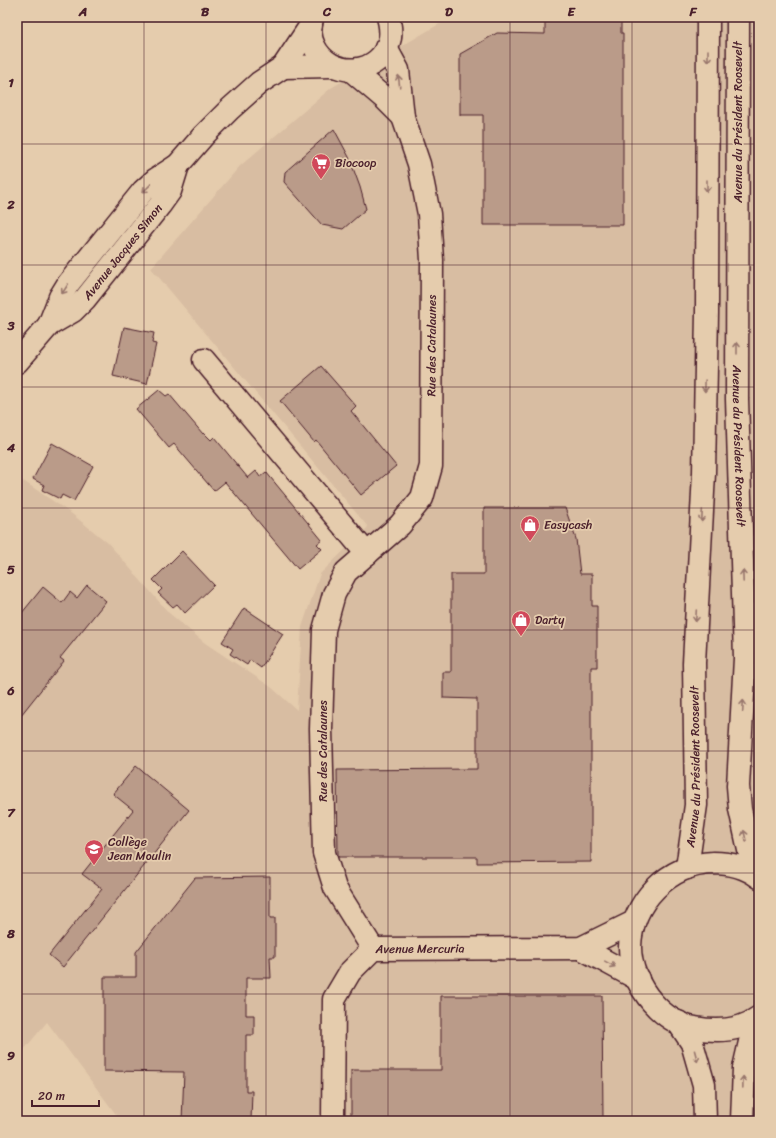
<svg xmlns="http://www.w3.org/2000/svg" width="776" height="1138" font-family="Sriracha,sans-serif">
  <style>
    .built { fill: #d8bda2 }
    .building { fill: #ba9b89; stroke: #4a1f2b }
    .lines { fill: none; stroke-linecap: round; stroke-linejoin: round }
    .minor-casing { stroke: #4a1f2b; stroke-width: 25 }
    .major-casing { stroke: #4a1f2b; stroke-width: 25 }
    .minor { stroke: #e5ccad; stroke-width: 22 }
    .major { stroke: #e5ccad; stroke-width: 22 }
    .oneway { stroke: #98766c }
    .grid { fill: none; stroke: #4a1f2b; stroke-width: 1; stroke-opacity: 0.55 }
    .labels { text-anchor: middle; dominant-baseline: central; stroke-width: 3.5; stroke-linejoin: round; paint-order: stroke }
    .street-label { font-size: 12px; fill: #4a1f2b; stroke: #e5ccad }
    .poi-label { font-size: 12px; fill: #4a1f2b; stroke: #e5ccad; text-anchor: start }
    .neatline { fill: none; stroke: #4a1f2b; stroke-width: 1.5 }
    .grid-label { font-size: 13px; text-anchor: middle; font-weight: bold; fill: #4a1f2b }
  </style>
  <rect width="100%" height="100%" fill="#e5ccad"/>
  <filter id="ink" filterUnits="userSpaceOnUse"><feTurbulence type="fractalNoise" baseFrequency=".025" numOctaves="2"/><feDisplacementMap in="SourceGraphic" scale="8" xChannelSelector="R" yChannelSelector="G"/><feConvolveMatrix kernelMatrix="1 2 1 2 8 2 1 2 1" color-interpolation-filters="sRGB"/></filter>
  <g filter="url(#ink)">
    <polygon class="built" points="451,17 759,17 759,1121 121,1121 47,1022 17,1058 17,479 25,482 72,514 108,543 169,613 205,643 271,687 297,710 302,627 320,574 368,527 151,268 240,166 331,88"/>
    <g class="building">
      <polygon points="545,17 621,17 621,33 623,33 623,225 483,225 483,115 460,115 460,54 497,33 545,34"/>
      <polygon points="334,129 349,157 360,187 366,209 343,229 322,225 284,182 285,172"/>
      <polygon points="124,327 154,333 152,343 156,344 147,384 113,376"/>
      <polygon points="321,366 356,406 351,411 396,466 361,495 316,440 314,442 280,401"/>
      <polygon points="159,390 166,396 169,394 203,434 204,433 211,440 214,437 248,478 256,471 260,477 266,472 322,540 317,544 322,549 298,569 225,482 214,491 174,444 169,448 136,409"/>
      <polygon points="52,443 93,466 74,501 62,495 60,499 42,490 44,485 33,479"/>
      <polygon points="484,508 565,508 576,539 580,574 592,574 592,606 597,606 597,667 591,667 591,862 477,863 477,857 338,857 337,770 477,769 477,699 443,698 443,672 451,672 451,574 484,574"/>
      <polygon points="182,551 214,585 185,613 177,604 173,607 158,593 162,589 153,580"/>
      <polygon points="87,585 106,601 60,658 64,661 17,720 17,619 43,587 62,603 70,592 77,598"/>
      <polygon points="244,608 283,634 261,668 250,660 247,665 230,654 233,649 222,642"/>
      <polygon points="136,766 189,810 63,967 49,955 102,889 82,874 133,810 113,794"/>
      <polygon points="270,877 270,918 275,918 275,957 270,957 271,978 246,978 246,1015 254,1015 254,1035 246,1035 246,1091 252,1091 251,1121 182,1121 184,1072 104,1071 104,977 136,977 136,952 195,878"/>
      <polygon points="441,996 602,996 603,1121 351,1121 351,1070 441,1070"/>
    </g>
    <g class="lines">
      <defs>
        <g id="minor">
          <path d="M 312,19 C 309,27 310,38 314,46 C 330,80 382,77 390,38 C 391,31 390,24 388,17"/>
          <polyline points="283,67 333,66"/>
          <polyline points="351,70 384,98 403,117"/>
          <polyline points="49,325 60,297 68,284 143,191 155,180 178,165 204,135 230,109 259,83 283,67 311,25"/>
          <polyline points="204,360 367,554"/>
          <path id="s1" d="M 17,362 L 49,325 L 73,311 L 85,299 L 160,205 L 170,191 L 178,165"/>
          <polyline points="581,948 638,979"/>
          <path id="s2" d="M 373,949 L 335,888 L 324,853 L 321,729 L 324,630 L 334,594 L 346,572 L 400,525 L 422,498 L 431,466 L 432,260 L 429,214 L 419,164 L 403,117 L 398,70 L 386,48"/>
          <path id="s3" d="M 333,1121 L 334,999 L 350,972 L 373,949 L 581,948 L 634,922"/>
        </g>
        <g id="major">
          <path id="s4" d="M 738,17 L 737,399 L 745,658 L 738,786 L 740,809 L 754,873"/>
          <path id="s5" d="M 687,868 L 696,805 L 694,663 L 704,473 L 707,313 L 708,17"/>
          <path d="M 759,877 C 746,867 729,863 713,863 C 669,864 631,902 630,947 C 630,967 639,987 652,1002 C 663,1015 679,1026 695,1028 C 717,1032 741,1031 759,1017"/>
          <polyline points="678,1022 692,1043 704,1085 705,1121"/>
          <polyline points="742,1121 744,1068 755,1020"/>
        </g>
      </defs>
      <use href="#minor" class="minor-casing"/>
      <use href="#major" class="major-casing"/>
      <use href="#minor" class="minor"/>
      <use href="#major" class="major"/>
    </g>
    <defs><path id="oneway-shaft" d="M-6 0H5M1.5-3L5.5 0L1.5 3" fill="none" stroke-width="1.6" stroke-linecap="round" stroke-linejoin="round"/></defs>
    <g class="oneway">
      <use href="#oneway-shaft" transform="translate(708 56) rotate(90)"/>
      <use href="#oneway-shaft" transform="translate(399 81) rotate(-97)"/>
      <use href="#oneway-shaft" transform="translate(707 186) rotate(90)"/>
      <use href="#oneway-shaft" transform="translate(147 188) rotate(136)"/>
      <use href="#oneway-shaft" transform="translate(65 289) rotate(123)"/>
      <use href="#oneway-shaft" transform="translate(737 348) rotate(-90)"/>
      <use href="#oneway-shaft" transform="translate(705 386) rotate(91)"/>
      <use href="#oneway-shaft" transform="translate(702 516) rotate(93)"/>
      <use href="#oneway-shaft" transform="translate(743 576) rotate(-92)"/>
      <use href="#oneway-shaft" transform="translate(696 616) rotate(93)"/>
      <use href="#oneway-shaft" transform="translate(743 706) rotate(-87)"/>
      <use href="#oneway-shaft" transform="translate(745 836) rotate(-102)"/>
      <use href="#oneway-shaft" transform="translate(610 964) rotate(29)"/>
      <use href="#oneway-shaft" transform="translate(696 1056) rotate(75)"/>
      <use href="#oneway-shaft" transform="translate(743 1082) rotate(-88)"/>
    </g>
  </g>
  <path class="grid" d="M 144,17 L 144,1121M 266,17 L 266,1121M 388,17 L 388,1121M 510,17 L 510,1121M 632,17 L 632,1121M 17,144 L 759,144M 17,265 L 759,265M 17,387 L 759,387M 17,508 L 759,508M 17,630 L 759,630M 17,751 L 759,751M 17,873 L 759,873M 17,994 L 759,994"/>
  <defs>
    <symbol id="supermarket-pin" viewBox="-11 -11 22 30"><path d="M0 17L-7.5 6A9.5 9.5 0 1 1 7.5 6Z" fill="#d1495b" stroke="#e5ccad"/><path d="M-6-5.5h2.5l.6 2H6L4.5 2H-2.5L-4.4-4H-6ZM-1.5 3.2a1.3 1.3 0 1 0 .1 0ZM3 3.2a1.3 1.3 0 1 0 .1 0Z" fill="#fff"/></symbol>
    <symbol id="shop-pin" viewBox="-11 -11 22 30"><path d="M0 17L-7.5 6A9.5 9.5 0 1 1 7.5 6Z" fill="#d1495b" stroke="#e5ccad"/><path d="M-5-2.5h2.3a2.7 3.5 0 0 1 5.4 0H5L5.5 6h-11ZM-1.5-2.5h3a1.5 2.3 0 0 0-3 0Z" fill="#fff"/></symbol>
    <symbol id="school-pin" viewBox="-11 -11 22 30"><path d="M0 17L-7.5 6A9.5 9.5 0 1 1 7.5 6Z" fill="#d1495b" stroke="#e5ccad"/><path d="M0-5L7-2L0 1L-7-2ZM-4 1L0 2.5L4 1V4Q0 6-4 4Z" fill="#fff"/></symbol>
  </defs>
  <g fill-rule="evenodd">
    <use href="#supermarket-pin" x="310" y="152" width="22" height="30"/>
    <use href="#shop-pin" x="519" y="514" width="22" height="30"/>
    <use href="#shop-pin" x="510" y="609" width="22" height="30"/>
    <use href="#school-pin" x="83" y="838" width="22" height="30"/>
  </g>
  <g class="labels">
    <g class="street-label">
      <text transform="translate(738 122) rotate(-90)">Avenue du Président Roosevelt</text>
      <text stroke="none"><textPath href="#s1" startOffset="154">Avenue Jacques Simon</textPath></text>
      <text stroke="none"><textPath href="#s2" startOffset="654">Rue des Catalaunes</textPath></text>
      <text stroke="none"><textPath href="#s4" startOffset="429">Avenue du Président Roosevelt</textPath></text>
      <text transform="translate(323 751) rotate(-90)">Rue des Catalaunes</text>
      <text stroke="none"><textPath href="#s5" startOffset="102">Avenue du Président Roosevelt</textPath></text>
      <text stroke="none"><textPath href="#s3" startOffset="233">Avenue Mercuria</textPath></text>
    </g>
    <g class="poi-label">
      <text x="335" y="163">Biocoop</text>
      <text x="544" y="525">Easycash</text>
      <text x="535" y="620">Darty</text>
      <text x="108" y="842">Collège<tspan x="108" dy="14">Jean Moulin</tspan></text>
    </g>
  </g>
  <rect width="776" height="1138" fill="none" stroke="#e5ccad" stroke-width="44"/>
  <path d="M32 1100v6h67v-6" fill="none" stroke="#4a1f2b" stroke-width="2"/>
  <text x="38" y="1100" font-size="12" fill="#4a1f2b" stroke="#e5ccad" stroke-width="3" paint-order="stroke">20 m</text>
  <rect x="22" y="22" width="732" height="1094" class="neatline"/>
  <g class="grid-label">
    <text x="83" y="16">A</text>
    <text x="205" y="16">B</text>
    <text x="327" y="16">C</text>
    <text x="449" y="16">D</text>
    <text x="571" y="16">E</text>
    <text x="693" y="16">F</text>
    <text x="11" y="87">1</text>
    <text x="11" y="209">2</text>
    <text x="11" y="330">3</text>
    <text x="11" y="452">4</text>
    <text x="11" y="574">5</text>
    <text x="11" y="695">6</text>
    <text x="11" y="817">7</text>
    <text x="11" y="938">8</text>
    <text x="11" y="1060">9</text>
  </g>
</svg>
